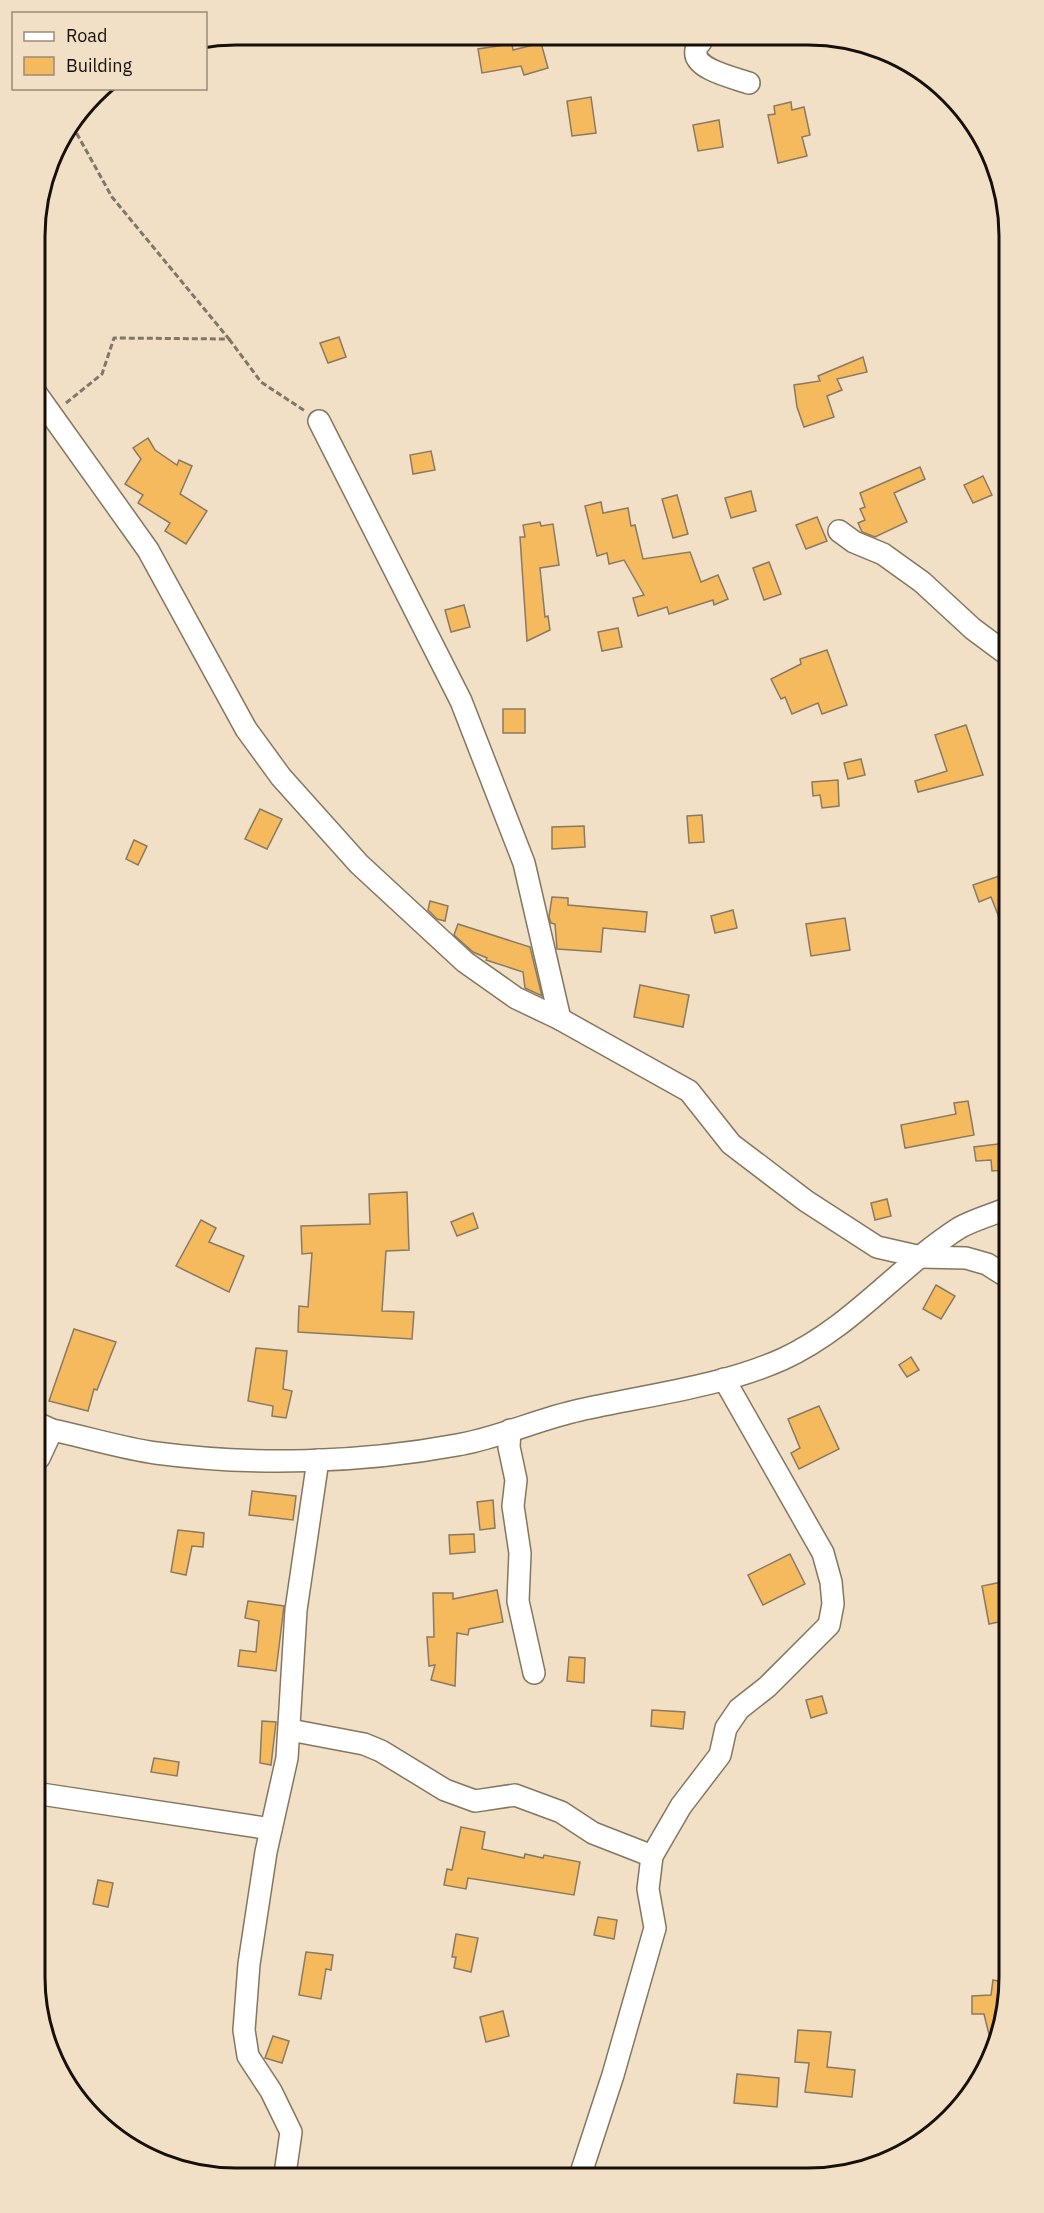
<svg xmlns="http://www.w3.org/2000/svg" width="1044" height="2213" font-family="'IBM Plex Sans',sans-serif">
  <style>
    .building { fill: #f5ba5d; stroke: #8a7a63; stroke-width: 1.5 }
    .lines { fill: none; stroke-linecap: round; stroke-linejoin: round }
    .minor-casing { stroke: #85765f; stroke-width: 24 }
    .path { stroke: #827666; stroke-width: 3; stroke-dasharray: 6 3; stroke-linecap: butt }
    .minor { stroke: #fff; stroke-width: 21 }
    .rim { fill: none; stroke: #161008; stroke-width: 3 }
  </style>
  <rect width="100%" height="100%" fill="#f1dfc6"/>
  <g class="building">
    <polygon points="541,43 548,68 524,75 521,66 482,73 478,49 512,44 513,50"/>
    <polygon points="591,97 596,133 572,136 567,101"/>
    <polygon points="791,102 792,110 804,107 810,135 802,137 807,156 778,163 768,115 775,114 774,106"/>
    <polygon points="719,120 723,147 698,151 693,125"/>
    <polygon points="339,337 346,357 328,363 320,343"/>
    <polygon points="863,357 867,372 837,379 842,390 827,396 834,417 804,427 797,407 794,385 820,381 818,376"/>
    <polygon points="148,438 155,450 177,465 179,460 192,466 180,494 207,511 186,544 165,531 170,523 138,503 143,495 125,484 141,459 133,448"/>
    <polygon points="431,451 435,470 413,474 410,455"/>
    <polygon points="920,467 925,479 894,493 907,522 875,537 862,532 858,523 865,520 860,509 865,507 860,493"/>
    <polygon points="983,476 992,495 973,503 964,485"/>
    <polygon points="751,491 756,511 731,518 725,498"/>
    <polygon points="677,495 688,534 673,538 662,499"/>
    <polygon points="601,502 603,513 628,508 631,526 635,525 643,559 690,552 701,582 718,575 728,599 714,605 713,600 669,614 667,607 638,616 633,598 644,595 624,560 609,564 607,553 597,556 585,506"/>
    <polygon points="817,517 827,541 806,549 796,525"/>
    <polygon points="540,522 541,526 553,524 559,565 540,568 545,617 548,616 550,630 527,641 520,537 525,537 523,525"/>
    <polygon points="769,562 781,594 764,600 753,568"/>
    <polygon points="464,605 470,627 451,632 445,610"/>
    <polygon points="618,628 622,647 602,651 598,632"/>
    <polygon points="827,650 847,705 822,714 818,703 792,714 785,697 781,699 771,679 801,664 800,659"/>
    <rect x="503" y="709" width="22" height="24"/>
    <polygon points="966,725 983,775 918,792 915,781 947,771 935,735"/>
    <polygon points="861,759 865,775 848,779 844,763"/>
    <polygon points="838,780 839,806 822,808 820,795 813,796 812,782"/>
    <polygon points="260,809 282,819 267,849 245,839"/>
    <polygon points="702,815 704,842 689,843 687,816"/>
    <polygon points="584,826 585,847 552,849 552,827"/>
    <polygon points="134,840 147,846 138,865 126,859"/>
    <polygon points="1005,874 1005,930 1004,930 991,897 979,902 973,885"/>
    <polygon points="552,897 568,898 568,905 647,912 645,932 603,928 601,952 557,949 555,924 551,923 549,917"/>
    <polygon points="430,901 448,906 445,921 437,919 428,910"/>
    <polygon points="733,910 737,928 715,933 711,916"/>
    <polygon points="845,918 850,950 811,956 806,924"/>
    <polygon points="458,924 530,947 542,996 525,988 523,972 486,960 487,958 473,952 454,935"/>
    <polygon points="640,985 689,995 683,1027 634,1017"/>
    <polygon points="968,1101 974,1135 905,1148 901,1125 956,1114 954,1103"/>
    <polygon points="1006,1143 1006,1170 992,1171 991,1160 976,1161 974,1147"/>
    <polygon points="407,1192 409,1250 386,1251 382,1311 414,1312 412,1339 298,1332 299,1306 308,1307 312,1253 302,1254 301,1226 370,1224 369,1194"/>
    <polygon points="887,1199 891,1216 875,1220 871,1203"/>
    <polygon points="473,1213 478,1228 457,1236 451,1222"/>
    <polygon points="201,1220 216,1228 209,1242 244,1256 229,1292 176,1266"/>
    <polygon points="936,1285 955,1296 941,1319 923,1309"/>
    <polygon points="74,1329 116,1342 97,1390 94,1389 88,1411 49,1401"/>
    <polygon points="256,1348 287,1351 283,1389 292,1391 286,1418 272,1416 273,1406 248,1401"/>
    <polygon points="911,1357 919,1370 907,1377 899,1365"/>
    <polygon points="819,1406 839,1449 799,1469 791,1453 800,1448 788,1419"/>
    <polygon points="252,1491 296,1496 293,1520 249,1515"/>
    <polygon points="493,1500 495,1528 480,1530 477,1502"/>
    <polygon points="178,1530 204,1533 203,1547 192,1546 186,1575 171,1572"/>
    <polygon points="474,1534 475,1552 450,1554 449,1535"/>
    <polygon points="790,1554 805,1584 763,1605 748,1575"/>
    <polygon points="1002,1582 1008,1620 989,1624 982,1586"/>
    <polygon points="497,1590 503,1622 469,1629 468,1635 457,1633 455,1686 431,1680 435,1665 429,1666 427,1637 434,1637 433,1593 453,1593 453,1599"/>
    <polygon points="248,1601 284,1606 276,1671 238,1666 240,1650 256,1652 259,1621 245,1618"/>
    <polygon points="569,1657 585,1658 584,1683 567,1681"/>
    <polygon points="822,1696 827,1713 811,1718 806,1700"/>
    <polygon points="652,1710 685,1712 683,1729 651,1726"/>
    <polygon points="262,1721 276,1722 271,1765 260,1763"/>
    <polygon points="154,1758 179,1762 177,1776 151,1772"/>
    <polygon points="461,1827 485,1832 482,1849 524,1858 525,1854 543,1858 544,1855 580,1862 574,1895 468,1878 466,1889 444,1885 447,1869 452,1870"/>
    <polygon points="98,1880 113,1883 108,1907 93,1904"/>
    <polygon points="598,1917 617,1920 614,1939 594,1935"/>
    <polygon points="456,1934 478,1938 471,1972 454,1968 456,1957 452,1957"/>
    <polygon points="306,1952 333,1955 331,1970 326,1969 321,1999 299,1995"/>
    <polygon points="993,1980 1009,1983 994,2055 984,2014 972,2014 972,1996 991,1995"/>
    <polygon points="503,2011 509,2036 486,2042 480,2017"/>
    <polygon points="798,2030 831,2032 827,2067 855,2070 852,2097 805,2092 809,2063 795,2062"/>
    <polygon points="273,2036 289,2041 282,2063 265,2058"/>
    <polygon points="737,2074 779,2078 777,2107 734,2103"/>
  </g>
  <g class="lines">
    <defs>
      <g id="minor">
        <path d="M 704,37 C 702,41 697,46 696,50 C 692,69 735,78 749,83"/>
        <polyline points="36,393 148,550 246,729 281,777 359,864 465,962 516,998 560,1019 689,1091 731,1144 806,1201 877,1247 921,1257 966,1258 987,1264 1006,1276"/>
        <polyline points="319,421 461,701 524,863 560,1019"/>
        <polyline points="839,531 854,542 883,554 922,582 973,629 1004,652"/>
        <path d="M 39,1424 L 52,1430 C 86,1437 121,1448 156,1453 C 254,1466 360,1463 457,1445 C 499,1438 538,1419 580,1410 C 647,1395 720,1387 783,1359 C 851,1328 897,1268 959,1228 C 973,1220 991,1215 1006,1209"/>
        <polyline points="510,1430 509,1447 516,1480 513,1506 520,1553 518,1601 534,1673"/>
        <polyline points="39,1458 52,1430"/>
        <polyline points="290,1730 364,1744 381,1751 445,1790 475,1801 515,1795 561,1812 593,1833 652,1856"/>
        <polyline points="41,1794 271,1829"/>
        <polyline points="581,2173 613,2075 655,1928 648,1889 652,1856 681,1806 720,1755 726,1728 739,1709 767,1687 829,1625 833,1604 831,1582 823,1553 724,1379"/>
        <polyline points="285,2174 291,2132 271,2091 248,2056 244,2030 249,1964 266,1852 287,1758 296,1610 318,1460"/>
      </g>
    </defs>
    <use href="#minor" class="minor-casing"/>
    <g class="path">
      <polyline points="229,339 261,382 305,411"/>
      <polyline points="66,403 102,374 114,338 229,339 112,197 72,125"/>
    </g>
    <use href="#minor" class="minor"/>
  </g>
  <path d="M0 0H1044V2213H0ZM236 45H808A191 191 0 0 1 999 236V1977A191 191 0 0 1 808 2168H236A191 191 0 0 1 45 1977V236A191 191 0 0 1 236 45Z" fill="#f1dfc6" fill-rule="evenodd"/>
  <path class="rim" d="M236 45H808A191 191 0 0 1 999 236V1977A191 191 0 0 1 808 2168H236A191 191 0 0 1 45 1977V236A191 191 0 0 1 236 45Z"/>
  <rect x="12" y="12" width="195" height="78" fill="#f1dfc6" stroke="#998c7a" stroke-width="1.5"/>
  <rect x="24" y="32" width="30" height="9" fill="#ffffff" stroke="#998c7a" stroke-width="1.5"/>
  <text x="66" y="42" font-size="18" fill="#161008">Road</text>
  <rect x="24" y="57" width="30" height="18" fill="#f5ba5d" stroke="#998c7a" stroke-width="1.5"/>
  <text x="66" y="72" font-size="18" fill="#161008">Building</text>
</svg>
